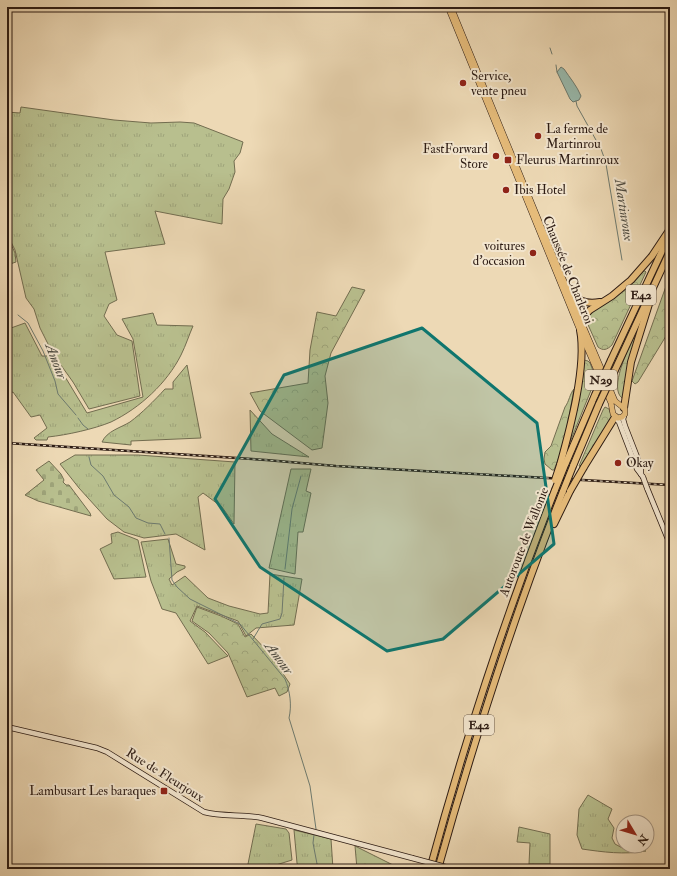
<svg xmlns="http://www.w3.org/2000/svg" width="677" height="876" font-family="'IM FELL Double Pica',serif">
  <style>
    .grass { fill: url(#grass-tufts); stroke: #726d50 }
    .forest { fill: url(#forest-crowns); stroke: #726d50 }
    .cemetery { fill: url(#cemetery-stones); stroke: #726d50 }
    .water { fill: #99baad; stroke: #6d7a6f }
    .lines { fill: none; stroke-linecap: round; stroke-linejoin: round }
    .stream { stroke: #6d7a6f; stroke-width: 1 }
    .secondary-casing { stroke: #2c1b13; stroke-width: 6 }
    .primary-casing { stroke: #2c1b13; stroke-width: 6 }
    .highway-casing { stroke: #2c1b13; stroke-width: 8 }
    .secondary { stroke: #f3e6cf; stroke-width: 4.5 }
    .primary { stroke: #e6bc7a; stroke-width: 5 }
    .highway { stroke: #e6bc7a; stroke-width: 6 }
    .rail-casing { stroke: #2c1b13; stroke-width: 2.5 }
    .rail { stroke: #f3e6cf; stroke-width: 1; stroke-dasharray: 3; stroke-linecap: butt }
    .secondary-bridge-casing { stroke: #2c1b13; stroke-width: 6; stroke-linecap: butt }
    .highway-bridge-casing { stroke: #2c1b13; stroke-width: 8; stroke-linecap: butt }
    .secondary-bridge { stroke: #f3e6cf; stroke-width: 4.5 }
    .highway-bridge { stroke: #e6bc7a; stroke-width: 6 }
    .marked { fill: #0f766e; fill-opacity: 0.2; stroke: #0f766e; stroke-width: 3; stroke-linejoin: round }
    .poi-dot { fill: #8f2418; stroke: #f3e6cf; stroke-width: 1.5 }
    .labels { text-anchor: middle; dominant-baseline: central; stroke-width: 4; stroke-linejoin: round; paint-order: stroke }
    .shield { fill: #f3e6cf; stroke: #68584b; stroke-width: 1 }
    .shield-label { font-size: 12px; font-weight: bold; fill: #2c1b13 }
    .poi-label { font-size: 13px; fill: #2c1b13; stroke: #f3e6cf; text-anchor: start }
    .street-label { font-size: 13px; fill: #2c1b13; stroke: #f3e6cf }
    .water-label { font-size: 14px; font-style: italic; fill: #4d4b41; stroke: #f3e6cf }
  </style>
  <defs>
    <pattern id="grass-tufts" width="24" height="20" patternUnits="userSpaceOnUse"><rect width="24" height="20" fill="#b8bf8e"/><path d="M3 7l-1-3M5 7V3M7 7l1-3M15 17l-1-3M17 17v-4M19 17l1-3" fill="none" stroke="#9ea47a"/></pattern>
    <pattern id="forest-crowns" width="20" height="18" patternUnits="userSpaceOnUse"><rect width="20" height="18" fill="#b8bf8e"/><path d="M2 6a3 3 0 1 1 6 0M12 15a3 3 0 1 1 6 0" fill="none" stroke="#9ea47a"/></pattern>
    <pattern id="cemetery-stones" width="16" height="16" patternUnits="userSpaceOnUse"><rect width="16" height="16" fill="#b8bf8e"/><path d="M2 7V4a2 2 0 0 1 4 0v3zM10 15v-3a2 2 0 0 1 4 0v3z" fill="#9ea47a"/></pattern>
  </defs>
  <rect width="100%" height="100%" fill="#edd9b5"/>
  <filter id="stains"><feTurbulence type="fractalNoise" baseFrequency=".005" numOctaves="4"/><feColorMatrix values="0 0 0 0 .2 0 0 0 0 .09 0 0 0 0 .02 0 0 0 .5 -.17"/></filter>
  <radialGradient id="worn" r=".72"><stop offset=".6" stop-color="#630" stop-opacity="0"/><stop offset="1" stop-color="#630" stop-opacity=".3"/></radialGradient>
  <g class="grass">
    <polygon points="21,107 114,120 151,123 180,122 194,123 243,142 240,153 234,161 235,172 229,189 223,199 222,224 155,211 165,244 105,252 117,300 109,304 104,316 117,335 132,341 140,396 89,409 73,382 53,354 40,328 34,309 26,298 15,250 7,234 7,112 20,113"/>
    <polygon points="7,235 15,253 16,262 7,265"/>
    <path d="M 153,313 L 157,325 L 193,326 C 189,335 186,345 181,355 C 167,383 140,408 111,422 C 94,429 67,435 48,437 L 47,440 L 36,440 L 34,438 L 47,428 L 40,415 L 31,417 L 13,392 L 7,394 L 7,364 L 10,362 L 7,342 L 7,327 L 11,328 L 25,323 L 42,356 L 51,356 L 67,380 L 87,413 L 143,397 L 133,339 L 122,319 Z"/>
    <path d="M 187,365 L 201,438 L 131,441 L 131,445 L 102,442 C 107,431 120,428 130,422 C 142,413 154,401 165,389 L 173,389 L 173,382 Z"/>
    <polygon points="250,410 272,434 309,457 251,451"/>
    <polygon points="75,455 138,455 235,462 234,524 222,507 203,493 198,497 205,550 176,534 144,538 124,532 107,519 79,488 60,464"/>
    <polygon points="291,469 311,469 306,491 311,493 303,532 298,532 295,574 269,568"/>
    <polygon points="118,532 138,540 146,577 114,579 100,549 112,543 111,534"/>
    <polygon points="168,539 176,564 185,566 185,568 177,572 169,579 172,585 185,576 208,598 229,606 260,614 268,613 270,574 302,579 294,625 256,628 246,636 238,621 197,606 190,621 205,632 228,656 208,664 176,613 162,609 151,581 141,542"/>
    <path d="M 588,795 L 612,809 L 608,819 L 614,828 L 612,838 L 615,844 L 628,851 L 632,846 L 637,846 L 646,851 C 624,855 603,852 582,849 L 577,835 L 579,809 Z"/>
    <polygon points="256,824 286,829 289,833 292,860 276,865 275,869 247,869"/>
    <polygon points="519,827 550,834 550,864 529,864 530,843 517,842"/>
    <polygon points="294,830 331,839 333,869 299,869 297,863"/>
    <polygon points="355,846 395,866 394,869 357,869"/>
  </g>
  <g class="forest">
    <path d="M 643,271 L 645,271 L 646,272 L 612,345 C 607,350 603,351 598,347 L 585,318 Z"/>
    <polygon points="670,275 670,315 667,322 670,333 666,336 638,382 635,384 632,381"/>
    <polygon points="352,287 365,290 331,353 325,376 328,403 322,448 312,450 260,411 250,393 308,383 310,350 317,312 336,316"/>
    <path d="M 633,337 L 635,338 L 635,341 L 624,397 L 622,398 C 609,388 628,350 633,337 Z"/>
    <polygon points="584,360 588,361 590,363 596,378 570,442 569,442"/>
    <path d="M 574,389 L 564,444 L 554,470 L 552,470 L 545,464 L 544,459 L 545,452 L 551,446 L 565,407 C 569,402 570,393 574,389 Z"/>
    <polygon points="605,407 609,409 612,418 582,467 579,466 603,410"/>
    <polygon points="197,607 221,616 238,624 245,637 251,634 269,653 290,684 287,692 279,696 275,688 247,697 228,653 209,633 192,621"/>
  </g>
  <polygon class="cemetery" points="49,461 61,474 64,480 63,482 66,485 69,485 90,513 91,516 38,501 25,495 44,480 36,470"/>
  <path class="water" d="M 561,67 L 564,69 C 570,78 577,86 581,96 L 579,100 L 573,102 L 570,99 L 557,72 Z"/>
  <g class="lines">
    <g class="stream">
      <polyline points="550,48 552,54"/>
      <polyline points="556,65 557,72"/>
      <polyline points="576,101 577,106 601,149 605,160"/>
      <polyline points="606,164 622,260"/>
      <polyline points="18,315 28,323 43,351 55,381 58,394 76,415"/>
      <polyline points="668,334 670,337"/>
      <polyline points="78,418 83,425 88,429"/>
      <polyline points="89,457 91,465 103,476 114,495 129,507 136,518 148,523 160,524 165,534"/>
      <path d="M 169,538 L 172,580 L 177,587 L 190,599 L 240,624 L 285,679 C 290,691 292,705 289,718 L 310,786 L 316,829"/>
      <polyline points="285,569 292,509 301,476"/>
      <polyline points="253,639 262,624 280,619 282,613 284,578"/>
      <polyline points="314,835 313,843 318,869"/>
    </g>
    <defs>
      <g id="secondary">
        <polyline points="624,416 623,419 625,426 641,467 641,474"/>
        <polyline points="615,417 619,422 637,469 643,477"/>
        <polyline points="647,488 670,544"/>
        <path d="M 7,727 L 97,748 L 107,752 L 204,812 C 223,817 243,814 262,818 L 412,858"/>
      </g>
      <polyline id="primary" points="448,7 585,343 611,403 613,414 618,418 622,417 625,414 625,409 615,401 555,260 451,7"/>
      <g id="highway">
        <path d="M 568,289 C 576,300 585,305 600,302"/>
        <polyline points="581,319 590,310 612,296 631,280 652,256 670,229"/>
        <polyline points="611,360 670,234"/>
        <polyline points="615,370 670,251"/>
        <polyline points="624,408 631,362 649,304 649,296"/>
        <path d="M 560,465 C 570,429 587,366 580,330"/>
        <polyline points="565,465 595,395"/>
        <polyline points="573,466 599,404"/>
        <polyline points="584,467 615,417"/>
        <polyline points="554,524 570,491"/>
        <path d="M 430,869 C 465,740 506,614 555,490"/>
        <path d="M 438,869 C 474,740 514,615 563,491"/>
      </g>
    </defs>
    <use href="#secondary" class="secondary-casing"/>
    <use href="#primary" class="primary-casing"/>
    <use href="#highway" class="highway-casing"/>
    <use href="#secondary" class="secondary"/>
    <use href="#primary" class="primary"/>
    <use href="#highway" class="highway"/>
    <defs>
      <polyline id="rail" points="7,443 266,460 336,466 670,485"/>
    </defs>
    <use href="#rail" class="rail-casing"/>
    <use href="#rail" class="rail"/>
    <defs>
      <g id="secondary-bridge">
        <polyline points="643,477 647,488"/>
        <polyline points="412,858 453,869"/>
      </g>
      <g id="highway-bridge">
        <polyline points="595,395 611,360"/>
        <polyline points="599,404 615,370"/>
        <polyline points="555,480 560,465"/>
        <polyline points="555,490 565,465"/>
        <polyline points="563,491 573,466"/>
        <polyline points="570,491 584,467"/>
      </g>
    </defs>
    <use href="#secondary-bridge" class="secondary-bridge-casing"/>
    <use href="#highway-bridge" class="highway-bridge-casing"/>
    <use href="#secondary-bridge" class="secondary-bridge"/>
    <use href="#highway-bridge" class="highway-bridge"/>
  </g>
  <path class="marked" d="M 422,328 L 537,423 L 554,544 L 443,639 L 387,651 L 260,567 L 215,499 L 284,375 Z"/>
  <g class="poi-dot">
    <circle cx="463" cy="83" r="4"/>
    <circle cx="538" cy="136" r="4"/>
    <circle cx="496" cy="156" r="4"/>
    <rect x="504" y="156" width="8" height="8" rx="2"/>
    <circle cx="506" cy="190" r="4"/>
    <circle cx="533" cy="253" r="4"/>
    <circle cx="618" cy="463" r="4"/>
    <rect x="160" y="787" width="8" height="8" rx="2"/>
  </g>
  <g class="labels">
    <g class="shield">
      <rect x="626" y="285" width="30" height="20" rx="3"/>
      <rect x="585" y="370" width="32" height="20" rx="3"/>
      <rect x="464" y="715" width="30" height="20" rx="3"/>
    </g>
    <g class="shield-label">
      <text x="641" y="295">E42</text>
      <text x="601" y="380">N29</text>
      <text x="479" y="725">E42</text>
    </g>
    <g class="poi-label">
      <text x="471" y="76">Service,<tspan x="471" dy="15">vente pneu</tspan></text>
      <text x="546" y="129">La ferme de<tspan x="546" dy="15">Martinrou</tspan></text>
      <text x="488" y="149" text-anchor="end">FastForward<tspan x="488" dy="15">Store</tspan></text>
      <text x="516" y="160">Fleurus Martinroux</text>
      <text x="514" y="190">Ibis Hotel</text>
      <text x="525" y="246" text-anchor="end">voitures<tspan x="525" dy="15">d'occasion</tspan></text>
      <text x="626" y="463">Okay</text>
      <text x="156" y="791" text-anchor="end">Lambusart Les baraques</text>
    </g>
    <g class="street-label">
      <text transform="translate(568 270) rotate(68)">Chaussée de Charleroi</text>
      <text transform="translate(524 542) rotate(-69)">Autoroute de Wallonie</text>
      <text transform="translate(165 775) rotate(32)">Rue de Fleurjoux</text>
    </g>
    <g class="water-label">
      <text transform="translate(624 210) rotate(81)">Martinroux</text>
      <text transform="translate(56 361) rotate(69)">Amour</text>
      <text transform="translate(279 658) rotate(53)">Amour</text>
    </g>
  </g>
  <rect width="677" height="876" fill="none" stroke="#edd9b5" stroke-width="24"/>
  <rect x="8" y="8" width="661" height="860" fill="none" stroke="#2c1b13" stroke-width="2"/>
  <rect x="12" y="12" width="653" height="852" fill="none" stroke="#2c1b13"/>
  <g transform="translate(635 834) rotate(128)"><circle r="19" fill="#f3e6cf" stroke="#a39584"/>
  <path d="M0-3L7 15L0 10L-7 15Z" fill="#8f2418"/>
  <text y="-6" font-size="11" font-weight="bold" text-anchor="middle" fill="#2c1b13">N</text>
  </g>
  <rect width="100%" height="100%" filter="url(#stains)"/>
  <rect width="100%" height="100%" fill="url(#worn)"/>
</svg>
